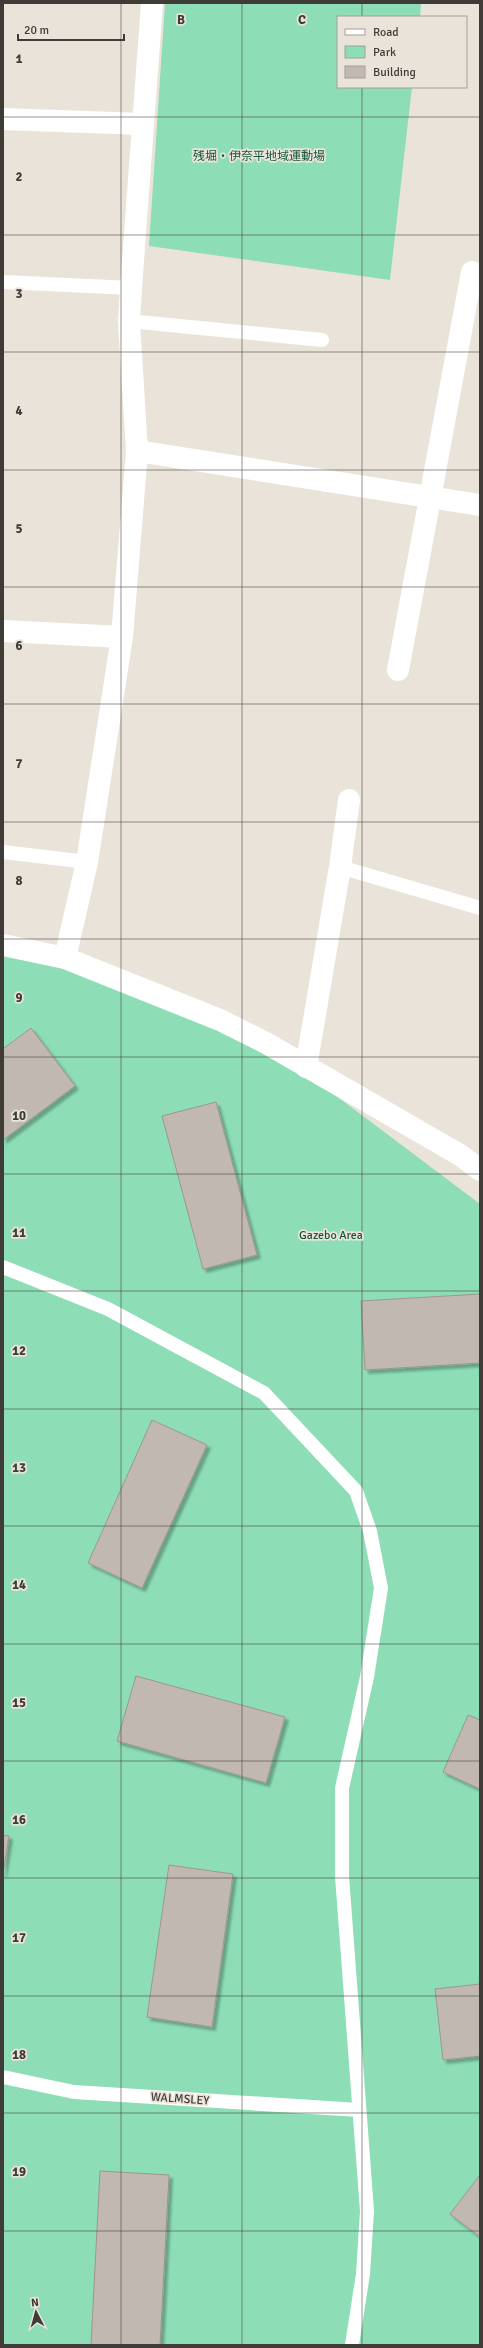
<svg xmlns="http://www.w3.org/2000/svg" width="483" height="2348" font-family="Signika,'Noto Sans JP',sans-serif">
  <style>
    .green { fill: #8dddb7 }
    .building { fill: #c1b9b1; stroke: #9e968f; filter: url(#shadow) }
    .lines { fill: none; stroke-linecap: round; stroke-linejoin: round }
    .service { stroke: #fff; stroke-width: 14 }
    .minor { stroke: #fff; stroke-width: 22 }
    .grid { fill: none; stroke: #3f3c38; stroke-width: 1; stroke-opacity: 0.55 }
    .labels { text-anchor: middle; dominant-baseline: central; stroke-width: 3.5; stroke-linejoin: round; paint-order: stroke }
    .park-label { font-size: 12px; fill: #16583e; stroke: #eae3da }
    .street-label { font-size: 12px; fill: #3f3c38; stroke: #eae3da }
    .grid-label { font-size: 13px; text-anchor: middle; font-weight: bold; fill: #3f3c38; stroke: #eae3da; stroke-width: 3.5; stroke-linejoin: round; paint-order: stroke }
  </style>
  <defs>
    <filter id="shadow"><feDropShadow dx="3.5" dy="3.5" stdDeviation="1" flood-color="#0004"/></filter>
  </defs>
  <rect width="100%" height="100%" fill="#eae3da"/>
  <g class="green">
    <polygon points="165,3 421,3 420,17 338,17 338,87 412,87 390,280 149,246"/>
    <polygon points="3,946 266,1043 480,1204 480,2345 3,2345"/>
  </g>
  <g class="building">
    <polygon points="31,1028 75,1086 3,1140 3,1049"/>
    <polygon points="216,1102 257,1255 203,1269 162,1116"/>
    <polygon points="480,1294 480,1363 365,1370 361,1301"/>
    <polygon points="152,1420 207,1445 142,1588 88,1563"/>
    <polygon points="136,1676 285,1717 266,1783 117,1741"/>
    <polygon points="468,1715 480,1720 480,1789 443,1772"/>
    <polygon points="3,1835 9,1836 3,1874"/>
    <polygon points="169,1865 233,1874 212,2027 147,2017"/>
    <polygon points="480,1984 480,2056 443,2060 435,1989"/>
    <polygon points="100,2171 169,2175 160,2345 91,2345"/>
    <polygon points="480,2175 480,2237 450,2214"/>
  </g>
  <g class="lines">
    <g class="service">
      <polyline points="3,282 131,288"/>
      <polyline points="129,321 322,340"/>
      <polyline points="3,852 87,862"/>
      <polyline points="340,867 480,908"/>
      <polyline points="3,1267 108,1309 264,1393 356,1491 370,1531 381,1588 367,1677 342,1788 342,1876 367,2211 363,2274 352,2345"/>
      <polyline points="3,2077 74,2092 359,2110"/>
    </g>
    <g class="minor">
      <polyline points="3,119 142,124"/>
      <polyline points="137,451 480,505"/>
      <polyline points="3,631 122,637"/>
      <polyline points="398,670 472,272"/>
      <polyline points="3,945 65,958 220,1020 266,1043 460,1155 480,1170"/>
      <polyline points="65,958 87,862 122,637 137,451 129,321 131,288 152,3"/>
      <polyline points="306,1067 340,867 349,800"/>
    </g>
  </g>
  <path class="grid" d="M 121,3 L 121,2345M 242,3 L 242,2345M 362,3 L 362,17M 362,87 L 362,2345M 3,117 L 480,117M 3,235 L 480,235M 3,352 L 480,352M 3,470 L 480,470M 3,587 L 480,587M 3,704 L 480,704M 3,822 L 480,822M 3,939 L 480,939M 3,1057 L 480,1057M 3,1174 L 480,1174M 3,1291 L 480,1291M 3,1409 L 480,1409M 3,1526 L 480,1526M 3,1644 L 480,1644M 3,1761 L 480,1761M 3,1878 L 480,1878M 3,1996 L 480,1996M 3,2113 L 480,2113M 3,2231 L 480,2231"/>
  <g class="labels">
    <g class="park-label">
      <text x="259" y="156">残堀・伊奈平地域運動場</text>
      <text x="331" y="1235">Gazebo Area</text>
    </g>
    <g class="street-label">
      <text transform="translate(180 2099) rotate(4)">WALMSLEY</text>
    </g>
  </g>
  <g class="grid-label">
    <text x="181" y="24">B</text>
    <text x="302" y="24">C</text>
    <text x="19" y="63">1</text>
    <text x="19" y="181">2</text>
    <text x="19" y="298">3</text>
    <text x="19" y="415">4</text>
    <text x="19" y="533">5</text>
    <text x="19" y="650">6</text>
    <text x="19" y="768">7</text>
    <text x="19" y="885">8</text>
    <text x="19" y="1002">9</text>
    <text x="19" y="1120">10</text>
    <text x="19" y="1237">11</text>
    <text x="19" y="1355">12</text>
    <text x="19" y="1472">13</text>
    <text x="19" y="1589">14</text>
    <text x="19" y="1707">15</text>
    <text x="19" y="1824">16</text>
    <text x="19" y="1942">17</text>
    <text x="19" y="2059">18</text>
    <text x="19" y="2176">19</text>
  </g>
  <rect width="483" height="2348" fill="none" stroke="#3f3c38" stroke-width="8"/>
  <rect x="337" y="16" width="130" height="72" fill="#eae3da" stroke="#a6a099"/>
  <rect x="345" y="29" width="20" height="6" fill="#ffffff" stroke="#a6a099"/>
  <text x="373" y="36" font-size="12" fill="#3f3c38">Road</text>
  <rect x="345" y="46" width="20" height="12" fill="#8dddb7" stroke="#a6a099"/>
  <text x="373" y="56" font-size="12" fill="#3f3c38">Park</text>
  <rect x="345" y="66" width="20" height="12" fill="#c1b9b1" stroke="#a6a099"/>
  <text x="373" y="76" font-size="12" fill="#3f3c38">Building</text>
  <g transform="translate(36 2312) rotate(354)" stroke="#eae3da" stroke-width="3" paint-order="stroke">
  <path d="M0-3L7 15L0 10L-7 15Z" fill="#3f3c38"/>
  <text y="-6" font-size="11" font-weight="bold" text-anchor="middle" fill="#3f3c38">N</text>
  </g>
  <path d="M18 34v6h106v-6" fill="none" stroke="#3f3c38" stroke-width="2"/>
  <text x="24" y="34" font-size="12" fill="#3f3c38" stroke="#eae3da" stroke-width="3" paint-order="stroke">20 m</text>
</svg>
